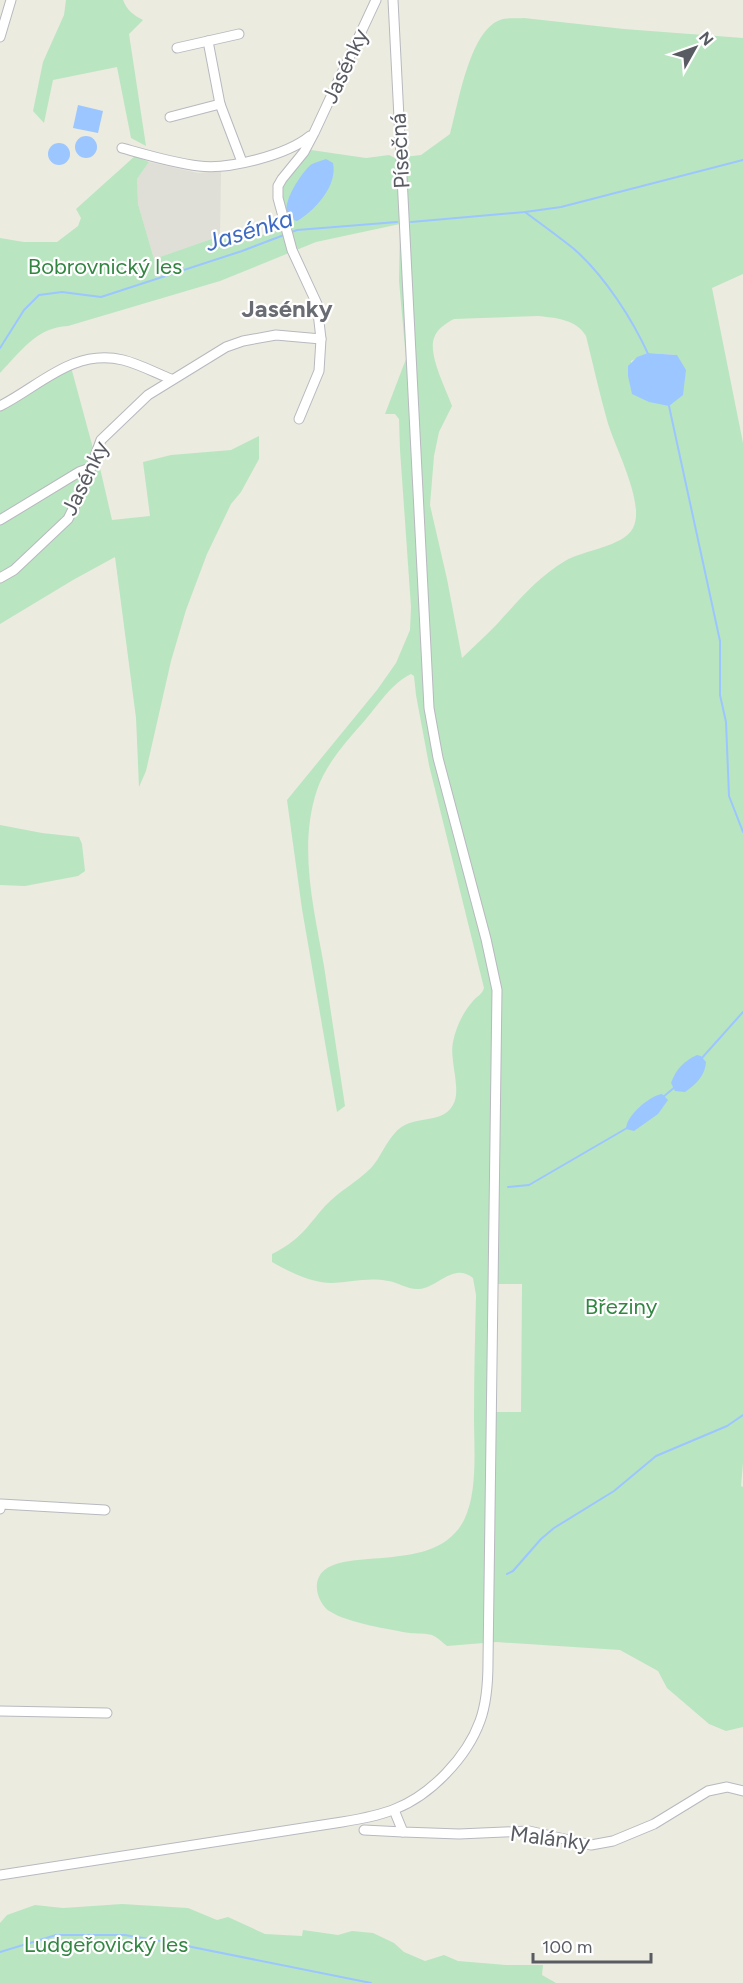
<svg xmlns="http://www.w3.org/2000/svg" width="743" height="1983" font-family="Figtree,sans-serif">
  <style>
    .industrial { fill: #dfded7 }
    .green { fill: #bae5c1; fill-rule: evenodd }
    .water { fill: #9cc6ff }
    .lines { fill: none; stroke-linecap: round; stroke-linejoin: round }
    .stream { stroke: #9cc6ff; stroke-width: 2 }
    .minor-casing { stroke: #b7b9bf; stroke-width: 11 }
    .minor { stroke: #fff; stroke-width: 9 }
    .labels { text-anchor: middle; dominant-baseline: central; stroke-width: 4.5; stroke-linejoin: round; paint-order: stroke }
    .street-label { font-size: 22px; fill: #585b61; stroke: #fff }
    .park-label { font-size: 22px; fill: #328642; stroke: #fff }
    .water-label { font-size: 24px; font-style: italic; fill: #3d6bc4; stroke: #fff }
    .neighbourhood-label { font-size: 24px; font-weight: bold; fill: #696d73; stroke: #fff }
  </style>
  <rect width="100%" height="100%" fill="#ecebdf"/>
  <polygon class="industrial" points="149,162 198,173 221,171 220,236 154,259 138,204 137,179"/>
  <g class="green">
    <path d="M 66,0 L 123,0 C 127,10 133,15 143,20 L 129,34 L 146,146 L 131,138 L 117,67 L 53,80 L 44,123 L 33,111 L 43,62 L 64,15 Z"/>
    <path d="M 524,18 L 624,29 L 743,38 L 743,274 L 712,288 L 743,443 L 743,1463 L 741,1486 L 743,1487 L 743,1727 L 726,1731 L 709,1724 L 667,1688 L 658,1671 L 620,1650 L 496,1642 L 447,1646 C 442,1642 437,1637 432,1635 C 425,1633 417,1634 410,1633 C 391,1630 346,1622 331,1612 C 320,1606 313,1588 319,1577 C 336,1543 435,1578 464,1520 C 478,1492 474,1449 474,1417 C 474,1377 475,1336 476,1295 L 473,1278 C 453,1262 438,1288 419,1289 C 408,1290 398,1282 388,1281 C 369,1277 351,1282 332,1283 C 312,1283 289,1272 272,1262 L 272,1254 C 300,1240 306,1228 325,1206 C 339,1191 357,1182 371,1168 C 380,1158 385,1144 394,1134 C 412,1112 440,1127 453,1105 C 462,1090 449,1060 453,1042 C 456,1027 463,1012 473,1001 C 477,996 482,995 484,988 L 429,765 L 416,695 L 414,676 L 411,674 C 393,682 378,705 366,719 C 348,740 326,763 317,790 C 298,847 314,909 324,966 C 331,1013 338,1059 345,1106 L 337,1112 L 302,909 L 287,800 L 377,690 L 396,663 L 410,630 L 411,607 L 400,450 L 399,419 L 395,414 L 385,414 L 406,359 L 399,281 L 400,224 L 316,242 L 220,281 L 68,326 C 37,327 20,352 0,373 L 0,238 L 24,242 L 57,242 L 78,226 L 81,218 L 76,209 L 135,156 L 149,162 L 137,179 L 138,204 L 154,259 L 220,236 L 236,243 L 281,229 L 282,184 L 311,150 L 366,158 L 389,155 L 395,158 L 421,155 L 450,134 C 458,106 469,31 500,20 C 507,17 517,19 524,18 ZM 538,316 C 556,318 576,319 586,336 C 593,364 599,392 607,420 C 614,446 646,504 633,528 C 623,547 583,550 565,561 C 538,577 519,600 498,623 C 487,635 474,646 462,658 L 447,579 L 430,505 L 434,456 L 439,432 L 452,406 C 446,389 428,355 434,338 C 437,329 446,323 454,319 ZM 648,353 L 677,355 L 633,394 L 631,361 ZM 494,1284 L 522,1284 L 521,1412 L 492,1412 Z"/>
    <polygon points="71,367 94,452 100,468 112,520 150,516 143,462 171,455 231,450 259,436 259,459 241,492 231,504 207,554 186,610 171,661 146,771 139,787 136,718 115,557 73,580 0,624 0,409"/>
    <polygon points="0,825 42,833 79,837 82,844 85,871 78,876 25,886 0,885"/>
    <polygon points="122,1904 188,1908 217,1920 228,1917 265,1934 302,1936 303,1930 338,1935 352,1931 373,1933 394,1943 404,1952 425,1961 444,1955 458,1961 506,1965 543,1965 542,1975 556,1983 0,1983 0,1923 7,1915 35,1905 63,1908"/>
  </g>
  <g class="water">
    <polygon points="78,105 103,111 98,133 73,128"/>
    <circle cx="86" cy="147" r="11"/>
    <circle cx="59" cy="154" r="11"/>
    <path d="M 326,159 L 333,163 C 338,185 315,211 297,221 C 294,220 290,219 288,216 C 280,205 302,171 312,164 C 316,162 321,161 326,159 Z"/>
    <polygon points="648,353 677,355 686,370 683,395 669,406 649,402 632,394 628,376 628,366 637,357"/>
    <path d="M 697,1055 L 701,1056 L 706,1062 C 705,1076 696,1084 685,1092 L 675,1091 L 671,1083 C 676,1069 684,1061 697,1055 Z"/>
    <path d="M 662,1094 L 668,1100 L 658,1114 L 634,1131 L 626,1129 C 626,1116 649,1096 662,1094 Z"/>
  </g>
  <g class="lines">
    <g class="stream">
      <path d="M 525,212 C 541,224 558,236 574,249 C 604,275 633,320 649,356"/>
      <polyline points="411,222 525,212 561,207 743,160"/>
      <polyline points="289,233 297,230 397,222"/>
      <polyline points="0,348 24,310 39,295 62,292 101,297 242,251 284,235"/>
      <polyline points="669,406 720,641 720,695 726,722 729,796 743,832"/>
      <polyline points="701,1059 743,1012"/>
      <polyline points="663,1097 675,1087"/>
      <polyline points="508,1187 529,1185 627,1128"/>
      <polyline points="507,1574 513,1571 541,1539 554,1528 614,1491 656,1456 727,1426 743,1415"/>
      <polyline points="0,1952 56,1935 125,1935 167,1942 371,1983"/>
    </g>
    <defs>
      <g id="minor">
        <polyline points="0,37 11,0"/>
        <polyline points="208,41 220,104 242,162"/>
        <polyline points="177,48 239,34"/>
        <polyline points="170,117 220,104"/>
        <path d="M 122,148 C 147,155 173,163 199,166 C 228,170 287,155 310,136"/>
        <path d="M 0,406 C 40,386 73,348 123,360 C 139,364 156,373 171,379"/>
        <polyline points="299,419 319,371 321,339"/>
        <polyline points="0,520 79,472 90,468"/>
        <polyline points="0,578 14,570 68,519 83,489 101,440 148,395 226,347 243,341 276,335 321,339 317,304 292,250 278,198 278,186 282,179 304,152 314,133 376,0"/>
        <polyline points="0,1509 1,1504 105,1510"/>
        <polyline points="0,1711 107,1713"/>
        <polyline points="394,1810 403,1832 459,1834 529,1831 591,1845 613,1841 654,1824 708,1791 727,1787 743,1791"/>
        <polyline points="364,1830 403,1832"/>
        <path d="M 0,1875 L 342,1822 C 360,1819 378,1816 395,1809 C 431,1795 467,1757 480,1721 C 487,1702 488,1681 488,1662 L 497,990 L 486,939 L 438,758 L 429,708 L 393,0"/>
      </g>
    </defs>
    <use href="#minor" class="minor-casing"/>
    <use href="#minor" class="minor"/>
  </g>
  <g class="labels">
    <g class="street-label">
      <text transform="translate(345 66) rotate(-65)">Jasénky</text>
      <text transform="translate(400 151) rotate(-93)">Písečná</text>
      <text transform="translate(85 478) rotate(-64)">Jasénky</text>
      <text transform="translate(550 1838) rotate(7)">Malánky</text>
    </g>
    <g class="park-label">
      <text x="105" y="266">Bobrovnický les</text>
      <text x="621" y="1306">Březiny</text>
      <text x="106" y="1944">Ludgeřovický les</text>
    </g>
    <g class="water-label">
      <text transform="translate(249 230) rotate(-17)">Jasénka</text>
    </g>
    <g class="neighbourhood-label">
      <text x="287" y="308">Jasénky</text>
    </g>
  </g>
  <g transform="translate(695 48) rotate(50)" stroke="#ffffff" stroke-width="4.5" paint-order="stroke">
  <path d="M0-4.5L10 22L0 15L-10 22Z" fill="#585b61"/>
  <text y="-9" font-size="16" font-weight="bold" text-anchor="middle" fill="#585b61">N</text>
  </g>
  <path d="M533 1953v9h118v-9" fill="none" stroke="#585b61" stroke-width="3"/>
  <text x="542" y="1953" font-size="18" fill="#585b61" stroke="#ffffff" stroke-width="4.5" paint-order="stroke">100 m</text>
</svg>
